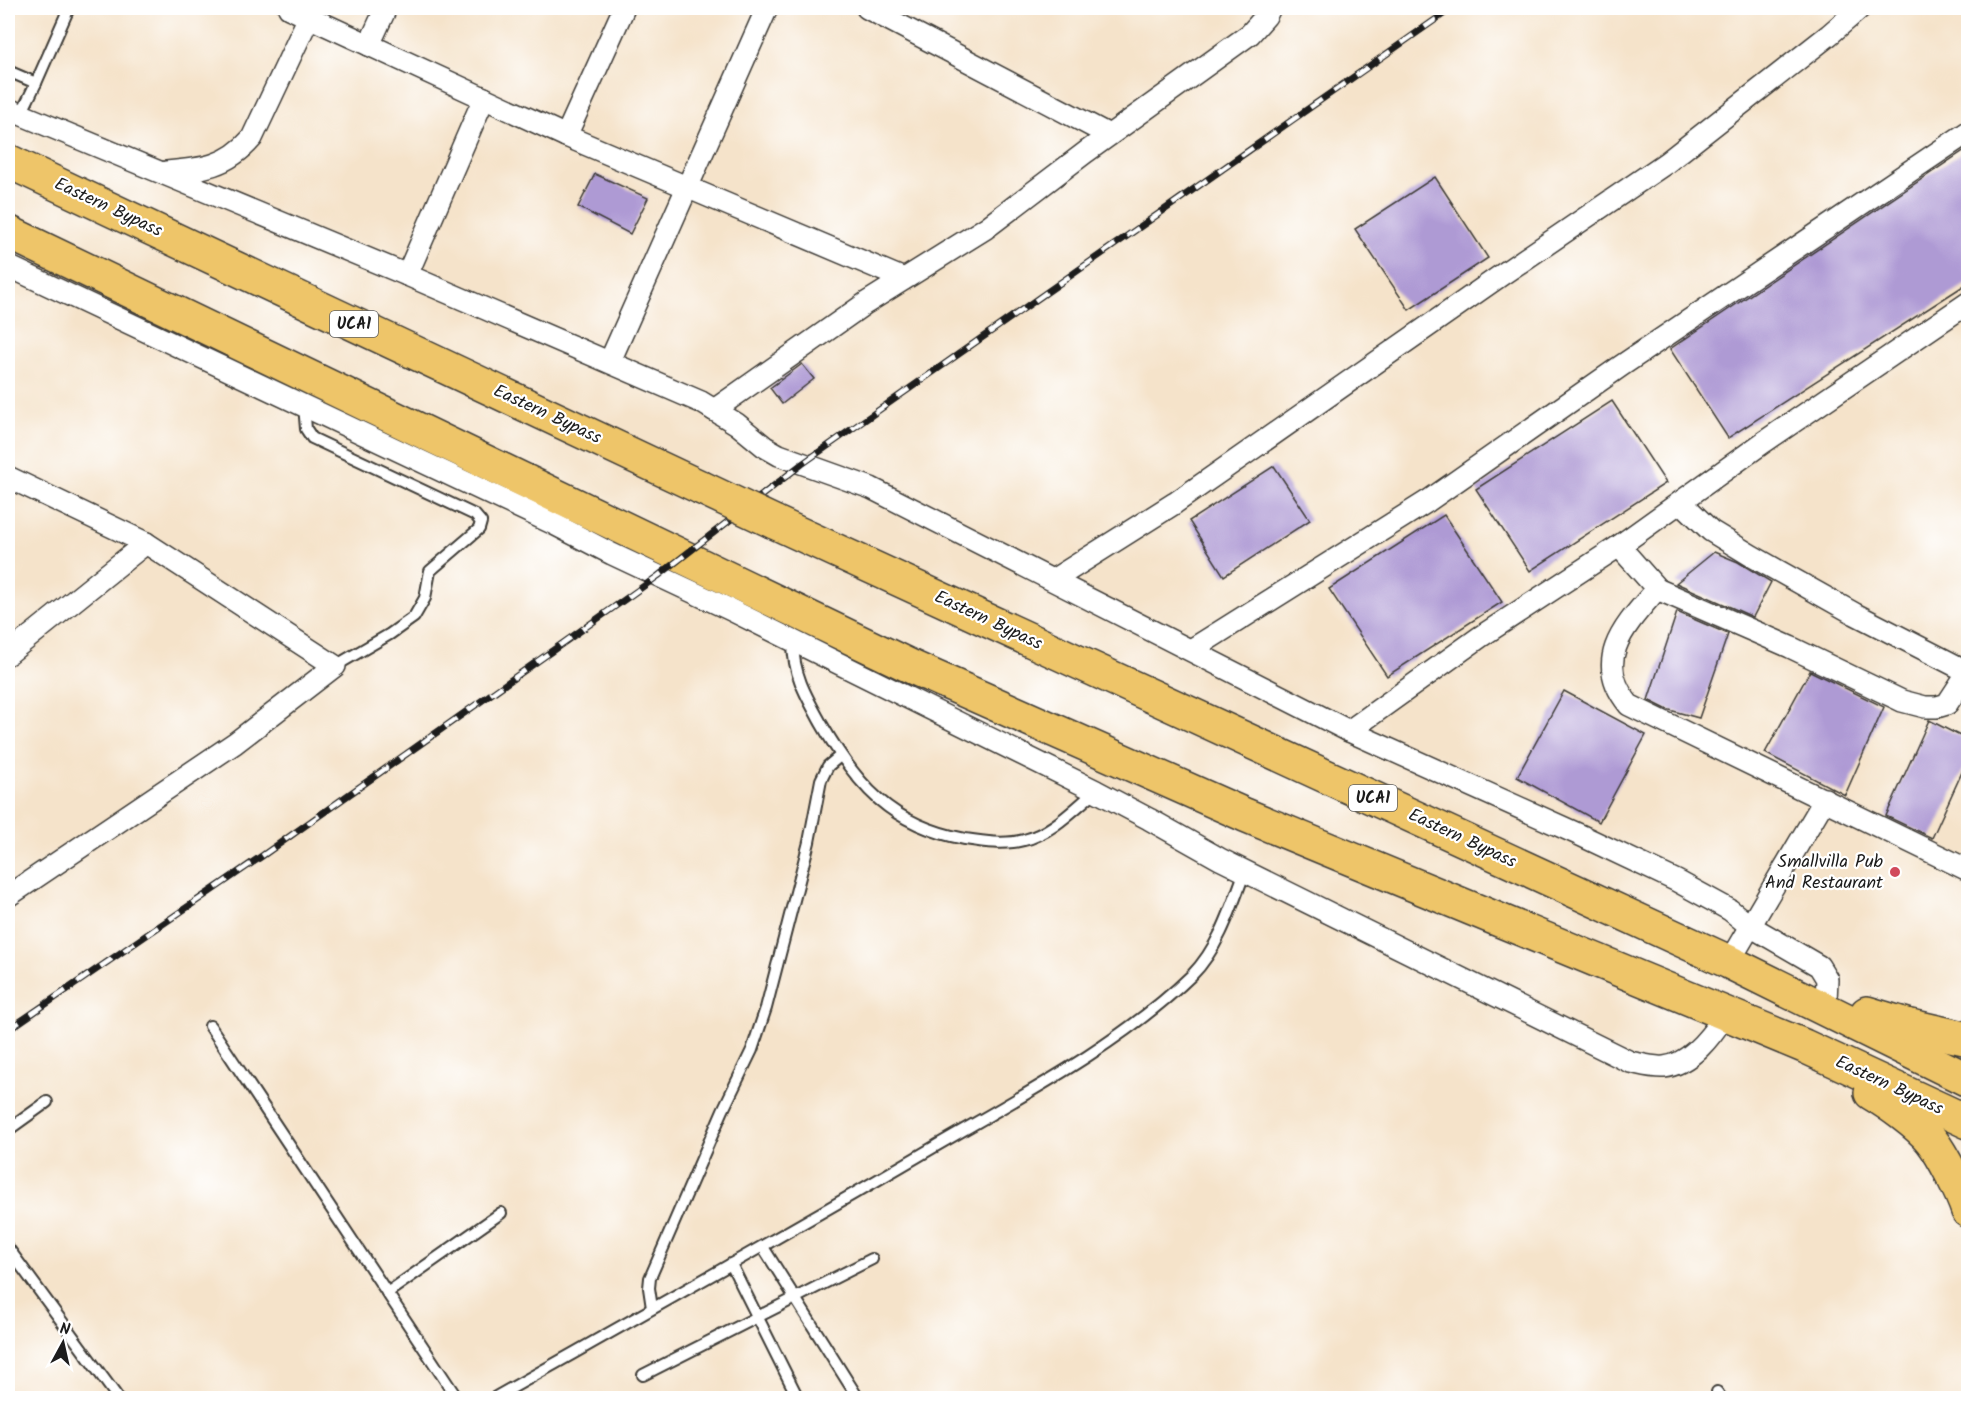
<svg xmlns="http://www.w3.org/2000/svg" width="1976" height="1406" font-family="Kalam,sans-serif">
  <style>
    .building { fill: #ae9ad4 }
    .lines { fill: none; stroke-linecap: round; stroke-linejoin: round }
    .lane-casing { stroke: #3d3a36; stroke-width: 14 }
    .street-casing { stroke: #3d3a36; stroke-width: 24 }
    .primary-casing { stroke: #3d3a36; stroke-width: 36 }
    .lane { stroke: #fff; stroke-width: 10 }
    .street { stroke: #fff; stroke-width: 21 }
    .primary { stroke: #eec569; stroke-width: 33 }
    .rail-casing { stroke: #1c1c1c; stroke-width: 7 }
    .rail { stroke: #fff; stroke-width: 4.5; stroke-dasharray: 14; stroke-linecap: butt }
    .primary-bridge-casing { stroke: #3d3a36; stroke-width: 36; stroke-linecap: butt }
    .primary-bridge { stroke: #eec569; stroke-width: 33 }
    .poi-dot { fill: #d1495b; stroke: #fff; stroke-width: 2 }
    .labels { text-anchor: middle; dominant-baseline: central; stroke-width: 4.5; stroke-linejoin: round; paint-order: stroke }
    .shield { fill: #fff; stroke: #606060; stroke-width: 1.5 }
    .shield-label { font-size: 16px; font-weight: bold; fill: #1c1c1c }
    .street-label { font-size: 18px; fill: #1c1c1c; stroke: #fff }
    .poi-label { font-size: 18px; fill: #1c1c1c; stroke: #fff; text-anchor: end }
  </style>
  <rect width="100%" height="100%" fill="#fff"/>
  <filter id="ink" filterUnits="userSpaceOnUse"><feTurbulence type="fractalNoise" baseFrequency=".0167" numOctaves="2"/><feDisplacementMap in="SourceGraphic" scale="12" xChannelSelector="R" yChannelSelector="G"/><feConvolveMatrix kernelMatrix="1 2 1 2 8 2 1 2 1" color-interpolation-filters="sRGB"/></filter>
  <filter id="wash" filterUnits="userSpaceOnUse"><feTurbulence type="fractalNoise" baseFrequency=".008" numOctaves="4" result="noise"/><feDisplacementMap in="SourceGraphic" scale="24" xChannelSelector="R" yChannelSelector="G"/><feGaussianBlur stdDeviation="1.35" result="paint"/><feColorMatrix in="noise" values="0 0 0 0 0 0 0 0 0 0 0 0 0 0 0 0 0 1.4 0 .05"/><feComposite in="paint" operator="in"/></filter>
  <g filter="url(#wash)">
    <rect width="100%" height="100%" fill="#f5e3ca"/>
    <g id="blocks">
      <g class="building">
        <polygon points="1968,148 1968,283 1728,438 1670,349"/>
        <polygon points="595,174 648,198 630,234 578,207"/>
        <polygon points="1435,177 1488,258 1409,310 1355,229"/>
        <polygon points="802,364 814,379 782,404 770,388"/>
        <polygon points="1612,401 1666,483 1530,571 1476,489"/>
        <polygon points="1274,466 1310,520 1224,576 1189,521"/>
        <polygon points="1444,515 1502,602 1387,676 1329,589"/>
        <polygon points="1714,552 1738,562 1771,582 1753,617 1676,583"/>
        <polygon points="1677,612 1728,634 1699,718 1666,709 1648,700"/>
        <polygon points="1810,671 1884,707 1845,795 1765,753"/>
        <polygon points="1564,691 1646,735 1599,822 1517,777"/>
        <polygon points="1929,720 1968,740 1968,759 1932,838 1886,816"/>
      </g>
    </g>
  </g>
  <g filter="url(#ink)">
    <use href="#blocks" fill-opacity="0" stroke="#3d3a36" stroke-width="1.5"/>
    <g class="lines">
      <defs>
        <g id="lane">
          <polyline points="8,71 36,83 21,114"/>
          <polyline points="36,83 69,8"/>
          <polyline points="304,405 306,429 312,438 475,515 481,522 479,529 430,571 425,598 414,617 390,634 335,666"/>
          <path d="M 793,642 C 793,674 806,696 821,723 C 857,786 891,825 965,839 C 984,842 1005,845 1024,840 C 1051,834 1075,808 1096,791"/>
          <polyline points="210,1026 457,1398"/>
          <polyline points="8,1130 47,1102"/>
          <polyline points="763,1247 858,1398"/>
          <polyline points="8,1248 118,1398"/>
          <polyline points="731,1264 798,1398"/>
          <polyline points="387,1293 501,1213"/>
          <polyline points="652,1308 649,1288 650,1278 723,1110 752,1050 766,1008 809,842 821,780 828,766 840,756"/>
          <polyline points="643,1375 872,1259"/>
          <polyline points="1717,1392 1721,1398"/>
          <path d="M 494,1398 C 641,1315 788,1233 934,1147 C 1020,1097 1121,1044 1192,975 C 1219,948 1232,906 1245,871"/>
        </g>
        <g id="street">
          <polyline points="289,8 566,136 904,279"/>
          <polyline points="867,8 1109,135"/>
          <polyline points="369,45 386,8"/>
          <polyline points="8,109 407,275 701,402 737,424 765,447 779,455 871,488 1349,731 1580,835 1677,881 1730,910 1750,926 1819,966 1827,979 1826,1001"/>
          <polyline points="566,136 624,8"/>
          <path d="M 166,172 C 202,169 227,167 252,138 L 309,17"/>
          <path d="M 8,266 L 554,524 L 612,554 L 731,610 L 1096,791 L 1149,819 L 1220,859 L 1630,1062 C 1640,1064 1653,1068 1664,1067 C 1691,1064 1712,1035 1725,1015"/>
          <polyline points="407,275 484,98"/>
          <polyline points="610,361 767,8"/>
          <polyline points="714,410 866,303 986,228 1086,152 1250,34 1266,16 1270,8"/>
          <polyline points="8,477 146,543 335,666 235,743 8,896"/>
          <polyline points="1681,502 1711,531 1752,556 1855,614 1968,672"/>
          <polyline points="1619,546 1657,589 1790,647 1902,701 1925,707 1937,707 1947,704 1968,672"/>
          <polyline points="1053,580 1175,503 1500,276 1666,163 1829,35 1860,8"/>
          <path d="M 1657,589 C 1626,625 1591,659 1629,705 L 1968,870"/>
          <polyline points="1191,650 1428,501 1621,366 1968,132"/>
          <polyline points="8,654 146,543"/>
          <polyline points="1349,731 1480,637 1619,546 1764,442 1968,303"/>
          <polyline points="1729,962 1825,799"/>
        </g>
        <g id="primary">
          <polyline points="8,161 700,487"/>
          <polyline points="8,232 914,668 1245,815 1804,1046 1968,1122"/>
          <polyline points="774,522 1729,962 1968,1080"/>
          <polyline points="1867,1013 1907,1025 1968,1039"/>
          <path d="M 1871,1093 C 1888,1103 1919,1125 1931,1140 C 1943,1155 1962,1193 1968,1211"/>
        </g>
      </defs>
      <use href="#lane" class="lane-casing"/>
      <use href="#street" class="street-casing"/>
      <use href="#primary" class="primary-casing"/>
      <use href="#lane" class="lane"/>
      <use href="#street" class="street"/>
      <use href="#primary" class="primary"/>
      <defs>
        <polyline id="rail" points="8,1030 262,856 658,576 802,464 1452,8"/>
      </defs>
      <use href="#rail" class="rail-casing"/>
      <use href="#rail" class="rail"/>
      <defs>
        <polyline id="primary-bridge" points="700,487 774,522"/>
      </defs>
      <use href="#primary-bridge" class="primary-bridge-casing"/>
      <use href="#primary-bridge" class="primary-bridge"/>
    </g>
  </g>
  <circle class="poi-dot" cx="1895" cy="872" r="6"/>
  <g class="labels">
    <g class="shield">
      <rect x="330" y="311" width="48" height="26" rx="4.5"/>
      <rect x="1349" y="785" width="48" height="26" rx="4.5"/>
    </g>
    <g class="shield-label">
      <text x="354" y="324">UCA1</text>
      <text x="1373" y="798">UCA1</text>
    </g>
    <g class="street-label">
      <text transform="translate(108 208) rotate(25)">Eastern Bypass</text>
      <text transform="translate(547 415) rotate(25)">Eastern Bypass</text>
      <text transform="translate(988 621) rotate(25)">Eastern Bypass</text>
      <text transform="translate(1462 839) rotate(25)">Eastern Bypass</text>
      <text transform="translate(1889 1086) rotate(25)">Eastern Bypass</text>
    </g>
    <g class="poi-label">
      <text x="1883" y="862">Smallvilla Pub<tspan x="1883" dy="21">And Restaurant</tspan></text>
    </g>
  </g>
  <rect width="1976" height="1406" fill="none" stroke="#fff" stroke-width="30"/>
  <g transform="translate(63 1343) rotate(8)" stroke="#ffffff" stroke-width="4.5" paint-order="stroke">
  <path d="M0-4.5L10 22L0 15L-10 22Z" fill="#1c1c1c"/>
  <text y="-9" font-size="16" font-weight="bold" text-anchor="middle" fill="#1c1c1c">N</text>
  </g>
</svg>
